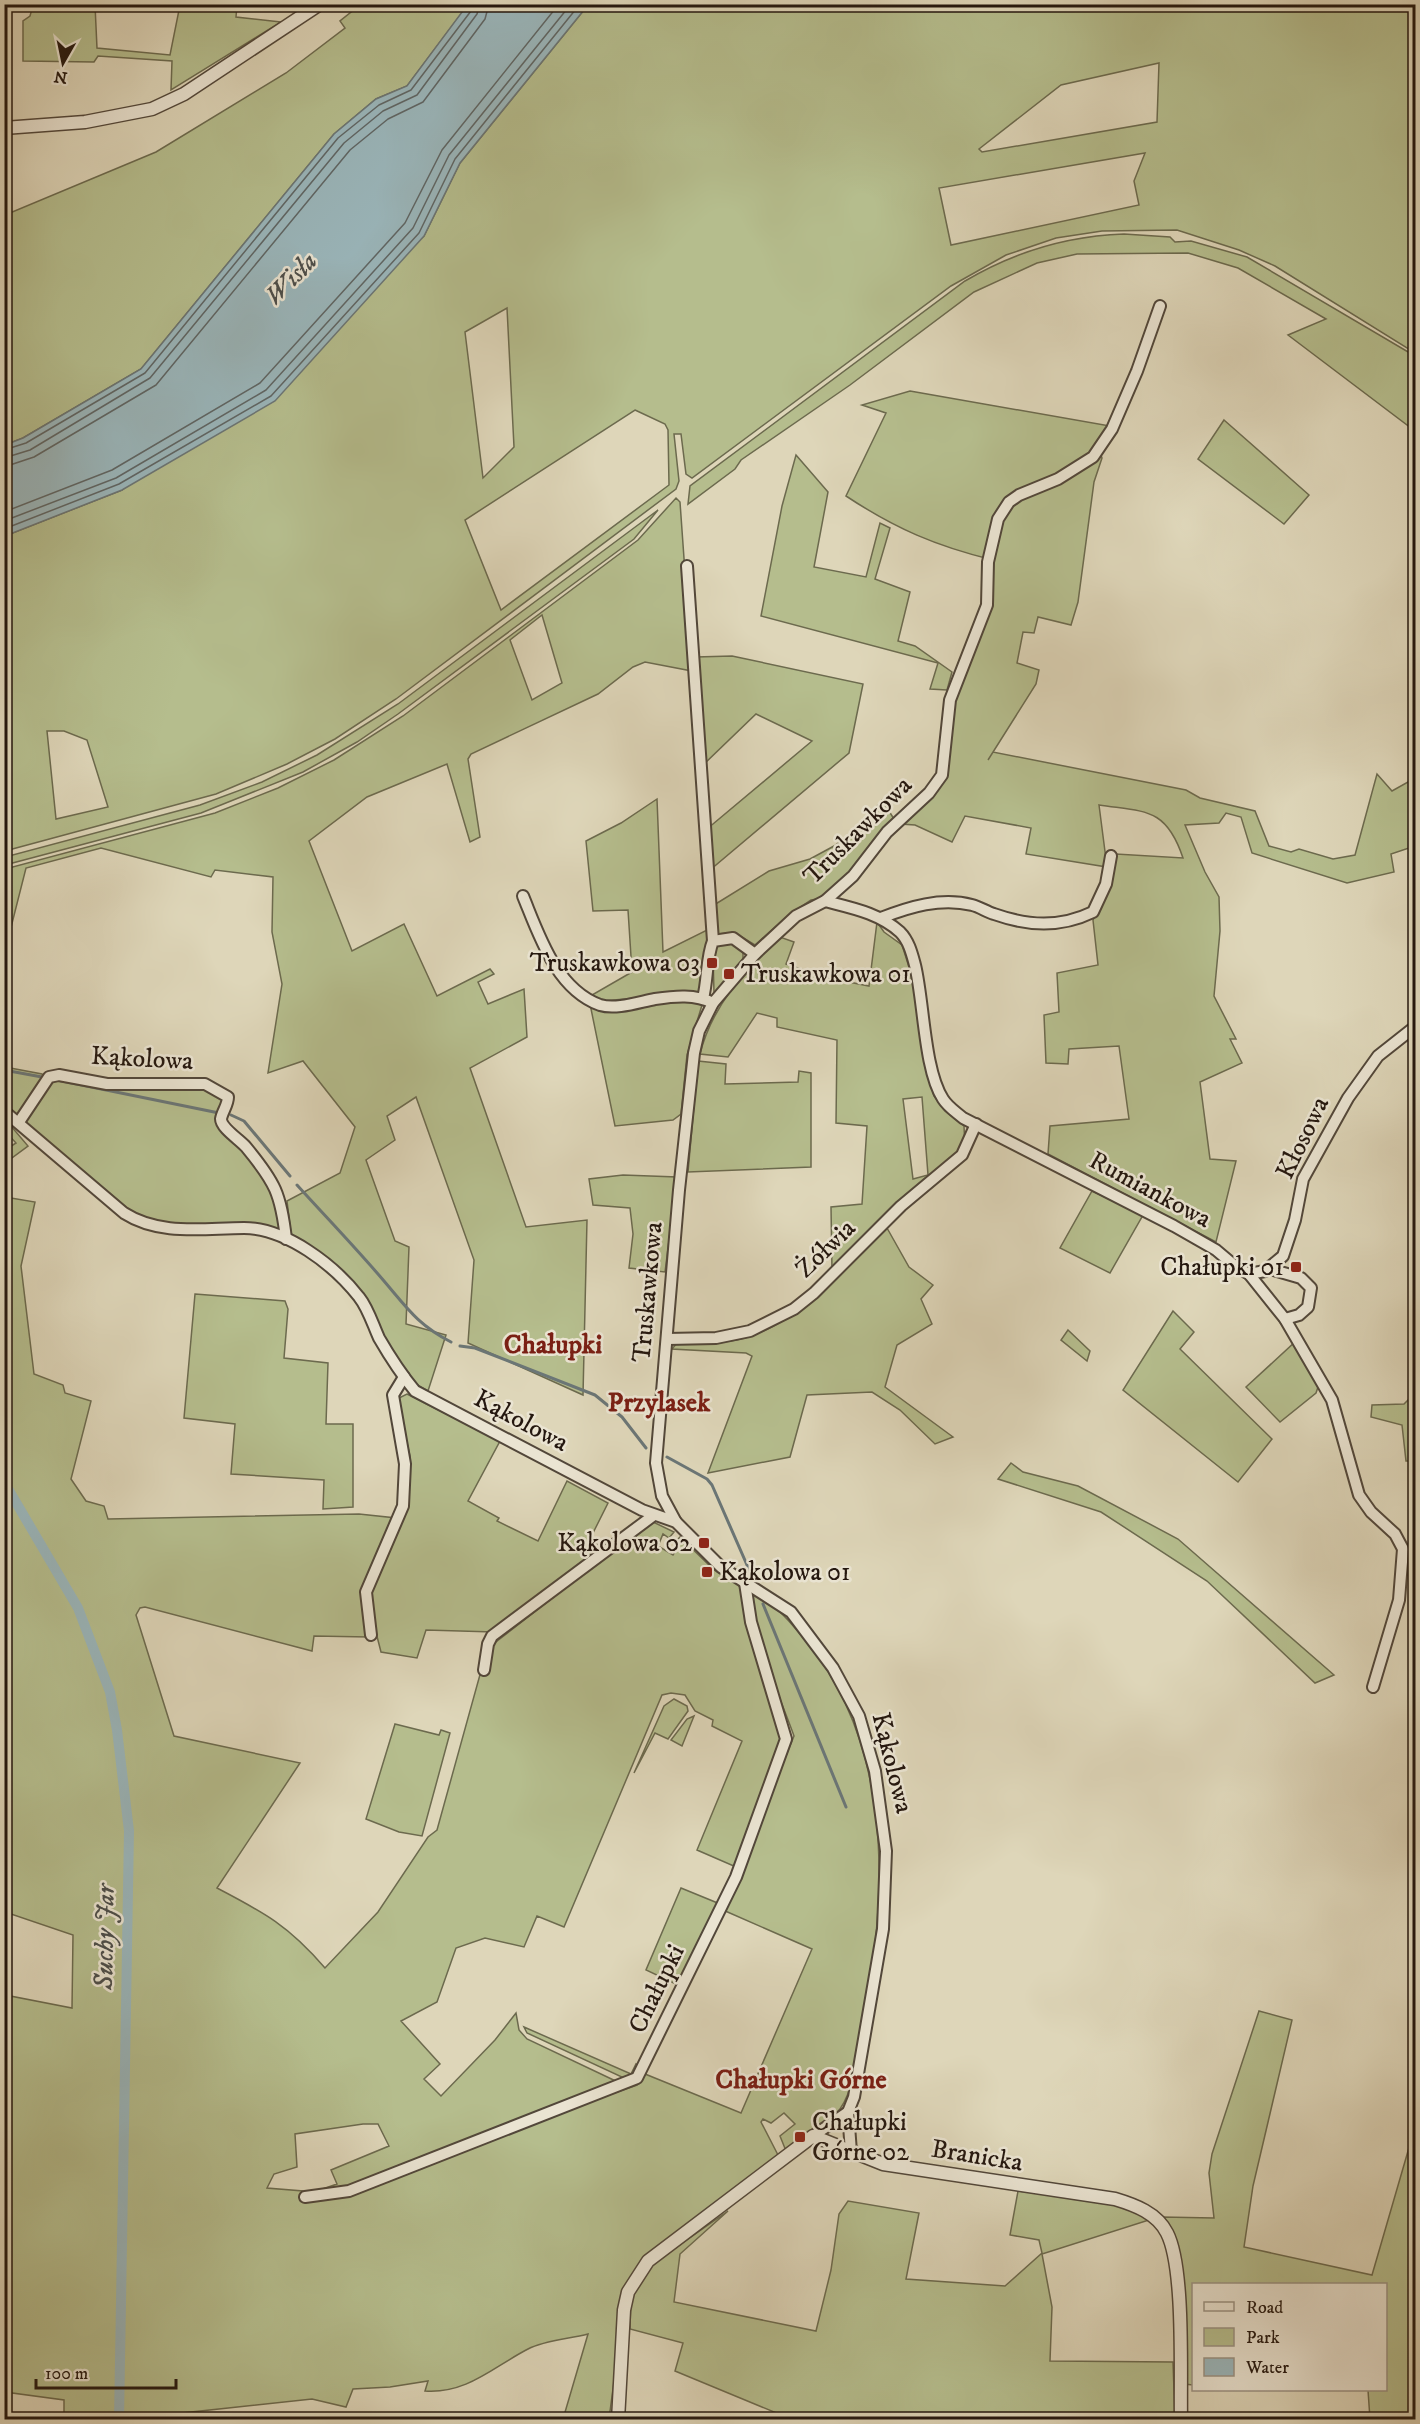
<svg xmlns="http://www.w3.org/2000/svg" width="1420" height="2424" font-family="'IM FELL DW Pica',serif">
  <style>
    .green { fill: #b5bd8d; stroke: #6c6a4e; stroke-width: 1.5; fill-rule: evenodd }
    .water { fill: #9ab6bb; stroke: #6b7676; stroke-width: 1.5 }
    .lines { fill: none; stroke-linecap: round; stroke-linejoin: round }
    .shore { stroke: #5f6665; stroke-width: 1.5 }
    .stream { stroke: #6b7676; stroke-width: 3 }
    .canal { stroke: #9ab6bb; stroke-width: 10 }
    .minor-casing { stroke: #52473a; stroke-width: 14 }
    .tertiary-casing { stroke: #52473a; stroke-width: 15 }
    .minor { stroke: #eae4d2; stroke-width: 10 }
    .tertiary { stroke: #eae4d2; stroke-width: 12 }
    .poi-dot { fill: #8f2418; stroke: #eae4d2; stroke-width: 2 }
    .labels { text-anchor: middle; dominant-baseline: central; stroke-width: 5; stroke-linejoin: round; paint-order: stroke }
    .street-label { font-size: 26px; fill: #24170f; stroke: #eae4d2 }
    .poi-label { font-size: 26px; fill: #24170f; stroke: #eae4d2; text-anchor: end }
    .water-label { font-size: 27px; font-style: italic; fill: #4d4f4b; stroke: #eae4d2 }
    .neighbourhood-label { font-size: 27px; font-weight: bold; fill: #7a1f14; stroke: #eae4d2 }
  </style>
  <rect width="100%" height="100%" fill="#ded6b9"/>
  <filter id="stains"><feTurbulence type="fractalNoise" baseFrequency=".00333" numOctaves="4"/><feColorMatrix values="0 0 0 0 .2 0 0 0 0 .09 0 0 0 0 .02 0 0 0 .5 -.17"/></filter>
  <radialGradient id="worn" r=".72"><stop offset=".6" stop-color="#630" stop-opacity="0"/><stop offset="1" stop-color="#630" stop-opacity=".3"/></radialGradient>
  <g class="green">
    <polygon points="369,4 468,5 407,86 376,99 334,134 141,369 23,438 5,445 5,215 156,152 286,73 345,28 340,21 360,5"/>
    <polygon points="33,5 95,5 97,48 170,55 180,5 237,5 236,17 281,22 171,90 172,61 98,56 94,62 23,61 23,21 30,16"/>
    <path d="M 588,5 L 1415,5 L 1415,353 L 1275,266 L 1239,250 L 1177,230 L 1102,231 L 1056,238 L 1006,255 L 951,286 L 692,478 L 686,474 L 681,434 L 674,434 L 679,481 L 676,489 L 396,699 L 335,739 L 287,764 L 216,794 L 5,851 L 5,536 L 122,490 L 424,236 L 460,163 ZM 1159,63 L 1157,122 L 982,152 L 979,149 L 1061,85 ZM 1145,153 L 1134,181 L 1139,205 L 951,245 L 939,188 ZM 507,308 L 514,447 L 483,478 L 465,332 ZM 635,410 L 665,424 L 668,430 L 669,485 L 501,610 L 465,520 ZM 47,731 L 64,731 L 87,740 L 108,807 L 56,819 Z"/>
    <path d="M 1124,234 L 1170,237 L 1175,242 L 1191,241 L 1247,257 L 1415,356 L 1415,431 L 1288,335 L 1326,319 L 1238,268 L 1188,253 L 1077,254 L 1037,263 L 974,292 L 850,385 L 741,460 L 735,469 L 688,504 L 690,486 L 965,281 C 1014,252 1066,236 1124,234 Z"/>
    <path d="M 910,391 L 1110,426 L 1097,444 L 1102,458 L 1094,482 L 1078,602 L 1071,625 L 1038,617 L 1034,633 L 1023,632 L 1017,663 L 1039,670 L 1036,684 L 988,760 L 993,752 L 1186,790 L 1200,798 L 1255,811 L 1269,846 L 1291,852 L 1299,849 L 1333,859 L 1355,855 L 1377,774 L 1392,791 L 1415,778 L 1415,846 L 1391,854 L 1394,872 L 1347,883 L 1252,853 L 1241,817 L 1226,813 L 1219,823 L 1185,825 L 1205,872 L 1219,897 L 1220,931 L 1214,996 L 1236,1039 L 1230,1039 L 1242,1063 L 1200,1082 L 1210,1159 L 1236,1161 L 1216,1242 L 1048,1154 L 1050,1126 L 1129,1119 L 1119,1046 L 1069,1049 L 1068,1064 L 1046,1063 L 1044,1015 L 1059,1012 L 1057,973 L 1098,965 L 1093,920 L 1110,882 L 1116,854 L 1183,858 C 1166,807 1145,812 1099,805 L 1107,867 L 1026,854 L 1031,828 L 965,816 L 952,842 L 915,825 L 901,824 L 945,775 L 956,688 L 974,648 L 993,560 C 936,546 896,529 846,496 L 886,413 L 862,405 Z"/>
    <polygon points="1224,420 1309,495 1284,524 1198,459"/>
    <polygon points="796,455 828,492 814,567 866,577 880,523 890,528 875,579 910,592 898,641 915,646 952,672 947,690 930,689 938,663 761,616 782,506"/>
    <path d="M 676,498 L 680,502 L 692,671 L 645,662 L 633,667 L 598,694 L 471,754 L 468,759 L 480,837 L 470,842 L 447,764 L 367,797 L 309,841 L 352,951 L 404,924 L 437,996 L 490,969 L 494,974 L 478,982 L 488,1004 L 524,989 L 527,1037 L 470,1068 L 526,1227 L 587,1220 L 583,1395 L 468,1343 L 474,1260 L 416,1097 L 387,1116 L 395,1140 L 366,1160 L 395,1241 L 409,1247 L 406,1324 L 446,1335 L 428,1391 L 414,1383 L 393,1357 L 367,1304 L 324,1258 L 291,1234 L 287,1201 L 340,1173 L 355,1127 L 303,1061 L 268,1073 L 282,984 L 272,932 L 273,877 L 215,870 L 211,877 L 101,848 L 26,868 L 5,951 L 5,869 L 215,813 L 278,788 L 334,760 L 403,716 L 638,540 ZM 542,615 L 562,683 L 532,700 L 510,640 Z"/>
    <polygon points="658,510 634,539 398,714 357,742 303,772 201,813 5,865 5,857 200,805 262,782 317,755 398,704"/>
    <polygon points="732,656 863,684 849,753 710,870 707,829 812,741 756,714 702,766 696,657"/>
    <polygon points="657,799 663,952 707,930 709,938 705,949 701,992 603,1001 592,995 632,972 628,910 593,911 586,841 621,823"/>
    <polygon points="882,800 894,819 860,862 824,898 811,900 790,914 755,945 735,933 715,934 714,905 769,871 810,859 834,846 861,827"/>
    <path d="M 877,922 L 884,932 L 902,945 L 915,986 L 925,1063 L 934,1096 L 945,1111 L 964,1126 L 965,1148 L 832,1271 L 831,1207 L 862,1204 L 867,1126 L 836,1123 L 837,1040 L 777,1027 L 777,1018 L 757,1013 L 728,1057 L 700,1054 C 712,1006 744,971 780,937 L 794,942 L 786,964 L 824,977 L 869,986 ZM 922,1097 L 928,1175 L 913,1179 L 903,1099 Z"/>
    <polygon points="731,942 743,950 743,959 731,973 726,969 723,972 727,979 714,993 713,955 717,945"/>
    <polygon points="693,999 702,1005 687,1055 681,1114 673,1120 615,1126 590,1004"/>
    <polygon points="698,1061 726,1064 725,1084 798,1082 799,1071 811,1073 811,1167 688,1172"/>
    <polygon points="5,1067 42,1074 45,1078 21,1115 11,1112 5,1105"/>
    <polygon points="60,1079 198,1086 226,1098 219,1118 269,1181 282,1231 176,1227 139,1218 25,1122 48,1085"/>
    <polygon points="5,1119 28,1146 5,1163 5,1150 16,1143 5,1131"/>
    <polygon points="623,1175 677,1177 665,1272 629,1268 633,1234 630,1208 593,1205 589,1179"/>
    <polygon points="1092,1191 1143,1215 1110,1273 1060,1248"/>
    <path d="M 5,1197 L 35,1202 L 21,1266 L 34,1374 L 63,1385 L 65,1393 L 91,1401 L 71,1479 L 86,1501 L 104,1506 L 108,1519 L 359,1514 L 396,1518 L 363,1590 L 369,1637 L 314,1636 L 312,1651 L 145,1607 L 140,1608 L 136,1615 L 174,1736 L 300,1763 L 217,1888 C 265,1913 289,1926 325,1968 L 378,1912 L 428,1837 L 437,1830 L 481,1671 L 492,1645 L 651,1521 L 674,1532 L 669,1538 L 663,1534 L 658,1546 L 673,1555 L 678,1547 L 674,1543 L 680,1537 L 714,1570 L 741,1586 L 782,1741 L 736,1867 L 697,1850 L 742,1741 L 712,1726 L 713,1720 L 695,1711 L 685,1695 L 671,1693 L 662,1695 L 564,1927 L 537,1916 L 524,1947 L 485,1938 L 456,1948 L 437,2002 L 401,2021 L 440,2064 L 424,2079 L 441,2096 L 495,2040 L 516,2013 L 519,2030 L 527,2039 L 622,2084 L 339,2191 L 314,2192 L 337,2184 L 331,2170 L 389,2146 L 378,2124 L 363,2124 L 295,2134 L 297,2167 L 274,2174 L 267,2188 L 303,2191 L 302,2198 L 347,2195 L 531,2122 L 637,2085 L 645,2074 L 741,2113 L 812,1949 L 723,1910 L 794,1736 C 781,1699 749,1630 752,1593 C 778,1607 786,1617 805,1640 C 889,1740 889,1882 866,2004 C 860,2032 857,2086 840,2109 C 833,2119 818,2127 808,2135 L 802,2134 L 796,2138 L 797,2144 L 786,2151 L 780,2136 L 795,2124 L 784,2113 L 771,2123 L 763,2119 L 761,2122 L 778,2155 L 650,2254 L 637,2269 L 615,2374 L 609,2419 L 563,2419 L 588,2334 C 569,2339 545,2340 528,2349 C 493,2367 467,2394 425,2391 L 428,2381 L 390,2387 L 353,2389 L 346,2407 L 312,2399 L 173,2414 L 173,2419 L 64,2420 L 64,2400 L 5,2392 L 5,1995 L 72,2008 L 73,1935 L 5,1912 Z"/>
    <path d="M 887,1228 L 909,1267 L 933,1285 L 921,1299 L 932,1324 L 897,1345 L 885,1387 L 953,1437 L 935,1444 L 900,1410 L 872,1392 L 807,1395 L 790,1457 L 708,1473 L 752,1356 L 746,1353 L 672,1349 L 677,1343 C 701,1343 729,1344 751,1336 C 808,1316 844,1268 887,1228 Z"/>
    <polygon points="195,1294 285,1301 288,1309 284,1358 328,1363 326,1424 353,1424 353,1507 323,1509 324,1480 231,1474 235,1424 184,1418"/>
    <polygon points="1173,1311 1194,1332 1180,1349 1272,1439 1238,1482 1123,1390"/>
    <polygon points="1068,1330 1090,1351 1087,1361 1061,1340"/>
    <polygon points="1295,1342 1320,1381 1316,1393 1280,1422 1246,1387"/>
    <polygon points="1415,1393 1415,1461 1406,1461 1402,1425 1371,1417 1372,1405 1404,1404"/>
    <polygon points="407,1394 500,1441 468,1501 499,1518 497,1521 538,1541 567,1481 608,1503 589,1541 608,1549 494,1632 426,1630 417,1658 381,1652 369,1605 370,1590 409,1502 410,1456 397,1399"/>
    <polygon points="1011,1463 1023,1472 1078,1486 1178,1539 1334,1675 1315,1683 1207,1581 1101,1512 998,1479"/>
    <polygon points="674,1699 687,1706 688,1711 668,1739 655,1733 634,1773 664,1706"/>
    <polygon points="694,1716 682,1746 671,1740 687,1719"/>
    <polygon points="395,1724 439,1735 441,1730 450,1733 422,1836 399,1832 366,1819"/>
    <polygon points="681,1888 720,1904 680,1986 646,1970"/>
    <polygon points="1259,2011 1292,2020 1253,2186 1244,2247 1372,2275 1415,2127 1415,2419 1370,2419 1368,2390 1386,2390 1386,2284 1194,2284 1193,2385 1184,2384 1181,2265 1162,2217 1214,2218 1209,2173 1212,2154"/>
    <polygon points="524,2027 631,2074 636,2064 640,2067 637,2076 626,2079 527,2033"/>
    <path d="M 1018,2191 C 1057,2196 1118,2196 1149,2220 L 1042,2254 L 1052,2307 L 1050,2361 L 1173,2362 L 1175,2419 L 791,2419 L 675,2371 L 683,2343 L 630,2329 L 631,2293 L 654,2263 L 728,2211 L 680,2254 L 674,2302 L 816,2331 L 831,2270 L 839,2214 L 848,2201 L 919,2213 L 906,2279 L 1005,2286 L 1042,2253 L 1039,2240 L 1010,2235 Z"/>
  </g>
  <polygon class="water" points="468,4 588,5 460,163 424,236 275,401 122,490 5,536 5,445 23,438 141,369 334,134 376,99 407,86"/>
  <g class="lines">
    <g class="shore">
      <polyline points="4,450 26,443 145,373 338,138 379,105 411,90 471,11 472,4"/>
      <polyline points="4,458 30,450 150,378 344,143 383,111 417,95 477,14 480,4"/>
      <polyline points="4,467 34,457 156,385 350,150 388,119 423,102 485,19 489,4"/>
      <polyline points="4,512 112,470 260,383 405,223 442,150 559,4"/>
      <polyline points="4,521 116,478 266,390 413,228 449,155 571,4"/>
      <polyline points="4,529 119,484 271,396 419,233 455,159 580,4"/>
    </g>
    <g class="stream">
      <polyline points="4,1070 42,1077"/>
      <polyline points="57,1080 219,1113"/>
      <polyline points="231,1115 244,1121 290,1176"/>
      <path d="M 297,1185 C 326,1217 356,1248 384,1281 C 407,1308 418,1325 451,1342"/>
      <polyline points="460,1346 475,1348 595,1395 622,1417 646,1448"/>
      <polyline points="667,1457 707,1479 712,1485 754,1581"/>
      <polyline points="763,1604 846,1807"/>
    </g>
    <polyline class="canal" points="4,1482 78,1608 110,1692 117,1730 129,1831 119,2420"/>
    <defs>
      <g id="minor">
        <polyline points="687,566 713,941"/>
        <path d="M 523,896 C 539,935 556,989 600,1005 C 616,1010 639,1002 655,999 C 675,996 695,994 713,1003"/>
        <path d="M 825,901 C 852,908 879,913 900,932 C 909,941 912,954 915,965 C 924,1002 924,1070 943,1099 C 948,1107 956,1112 963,1118 L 1174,1226 L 1216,1250 L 1235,1266 L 1249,1274 L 1285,1319 L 1332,1400 L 1359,1495 L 1371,1512 L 1395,1534 L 1403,1549 L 1399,1600 L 1373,1687"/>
        <path d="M 881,918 C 909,907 941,897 972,905 C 980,907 987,912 994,914 C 1028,926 1060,928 1093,912 L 1106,884 L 1111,856"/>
        <path d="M 703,998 C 708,979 706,958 713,941 L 733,938 L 755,954"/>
        <path d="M 4,1111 L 124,1213 C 160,1236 203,1228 244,1228 C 286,1228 334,1265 359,1297 C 368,1308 373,1325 379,1338 C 390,1357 401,1374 415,1391 L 642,1510 L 676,1522 L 721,1567 L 791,1612 L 833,1668 L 859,1716 L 875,1771 L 886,1851 L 883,1929 L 854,2097 L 848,2112 L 851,2152"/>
        <path d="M 19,1122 L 49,1077 L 59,1075 L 107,1084 L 205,1084 L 228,1097 C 228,1105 222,1112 221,1119 C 221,1128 240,1140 246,1147 C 275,1182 281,1194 286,1239"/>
        <polyline points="1270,1269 1301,1278 1311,1288 1308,1307 1299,1315 1285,1319"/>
        <polyline points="1249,1274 1265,1271 1283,1256 1295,1220 1303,1179 1348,1098 1378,1056 1416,1026"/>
        <polyline points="667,1339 716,1338 750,1331 794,1309 814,1293 901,1206 962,1155 976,1124"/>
        <polyline points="676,1522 662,1496 656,1463 679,1190 694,1053 699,1031 713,1003 755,954 796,916 825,901 853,876 887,832 929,793 942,775 950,700 987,605 988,562 998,519 1009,502 1019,495 1058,479 1093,457 1112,429 1137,371 1160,306"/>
        <polyline points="371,1635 366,1592 403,1506 405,1464 393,1395 404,1377"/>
        <polyline points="484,1670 488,1644 492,1636 654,1515"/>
        <polyline points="813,2136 848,2112"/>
        <polyline points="305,2197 349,2191 637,2078 736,1877 786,1739 751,1622 745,1583"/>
      </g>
      <g id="tertiary">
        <polyline points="4,128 85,122 152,109 184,94 320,4"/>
        <path d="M 618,2420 L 624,2310 L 628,2292 L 648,2261 L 813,2136 L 883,2164 L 1115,2199 C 1135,2205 1157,2213 1167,2233 C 1185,2268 1180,2376 1181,2420"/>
      </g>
    </defs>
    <use href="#minor" class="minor-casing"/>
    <use href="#tertiary" class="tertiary-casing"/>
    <use href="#minor" class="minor"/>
    <use href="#tertiary" class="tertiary"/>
  </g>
  <g class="poi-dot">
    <rect x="706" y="957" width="12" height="12" rx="3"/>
    <rect x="723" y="968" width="12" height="12" rx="3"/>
    <rect x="1290" y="1261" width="12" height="12" rx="3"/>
    <rect x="698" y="1537" width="12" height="12" rx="3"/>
    <rect x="701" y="1566" width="12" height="12" rx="3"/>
    <rect x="794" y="2131" width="12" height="12" rx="3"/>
  </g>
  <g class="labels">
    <g class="street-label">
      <text transform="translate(858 831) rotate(-45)">Truskawkowa</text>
      <text transform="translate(142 1059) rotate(3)">Kąkolowa</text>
      <text transform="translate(1303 1138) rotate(-64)">Kłosowa</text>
      <text transform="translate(1150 1190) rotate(28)">Rumiankowa</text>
      <text transform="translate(826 1249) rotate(-44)">Żółwia</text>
      <text transform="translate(648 1292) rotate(-85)">Truskawkowa</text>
      <text transform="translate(521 1421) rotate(28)">Kąkolowa</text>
      <text transform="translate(892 1763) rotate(76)">Kąkolowa</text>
      <text transform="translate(657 1989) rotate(-64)">Chałupki</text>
      <text transform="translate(977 2156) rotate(9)">Branicka</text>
    </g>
    <g class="poi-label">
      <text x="700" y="963">Truskawkowa 03</text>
      <text x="741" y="974" text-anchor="start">Truskawkowa 01</text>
      <text x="1284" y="1267">Chałupki 01</text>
      <text x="692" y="1543">Kąkolowa 02</text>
      <text x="719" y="1572" text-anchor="start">Kąkolowa 01</text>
      <text x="812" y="2122" text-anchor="start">Chałupki<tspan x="812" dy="30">Górne 02</tspan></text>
    </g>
    <g class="water-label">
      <text transform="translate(291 279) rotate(-46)">Wisła</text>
      <text transform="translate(105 1937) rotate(-89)">Suchy Jar</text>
    </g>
    <g class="neighbourhood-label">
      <text x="553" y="1345">Chałupki</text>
      <text x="659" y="1403">Przylasek</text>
      <text x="801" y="2080">Chałupki Górne</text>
    </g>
  </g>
  <rect width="1420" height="2424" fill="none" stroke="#ded6b9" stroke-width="24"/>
  <rect x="6" y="6" width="1408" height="2412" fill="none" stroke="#24170f" stroke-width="3"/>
  <rect x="12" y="12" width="1396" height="2400" fill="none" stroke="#24170f" stroke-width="1.5"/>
  <rect x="1192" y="2283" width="195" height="108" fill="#eae4d2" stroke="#9b9284" stroke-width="1.5"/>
  <rect x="1204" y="2302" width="30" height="9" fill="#eae4d2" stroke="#9b9284" stroke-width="1.5"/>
  <text x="1246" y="2313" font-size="18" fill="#24170f">Road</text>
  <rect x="1204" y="2328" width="30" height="18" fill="#b5bd8d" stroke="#9b9284" stroke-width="1.5"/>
  <text x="1246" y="2343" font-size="18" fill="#24170f">Park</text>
  <rect x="1204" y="2358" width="30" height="18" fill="#9ab6bb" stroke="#9b9284" stroke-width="1.5"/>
  <text x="1246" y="2373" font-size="18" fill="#24170f">Water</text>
  <g transform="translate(63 63) rotate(189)" stroke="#eae4d2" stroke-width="4.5" paint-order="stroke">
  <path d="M0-4.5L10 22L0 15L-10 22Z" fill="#24170f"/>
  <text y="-9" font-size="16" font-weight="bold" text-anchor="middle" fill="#24170f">N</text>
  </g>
  <path d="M36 2379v9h140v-9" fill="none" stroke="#24170f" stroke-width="3"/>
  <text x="45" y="2379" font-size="18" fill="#24170f" stroke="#eae4d2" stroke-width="4.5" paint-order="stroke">100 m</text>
  <rect width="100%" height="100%" filter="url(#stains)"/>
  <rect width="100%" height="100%" fill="url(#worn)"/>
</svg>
